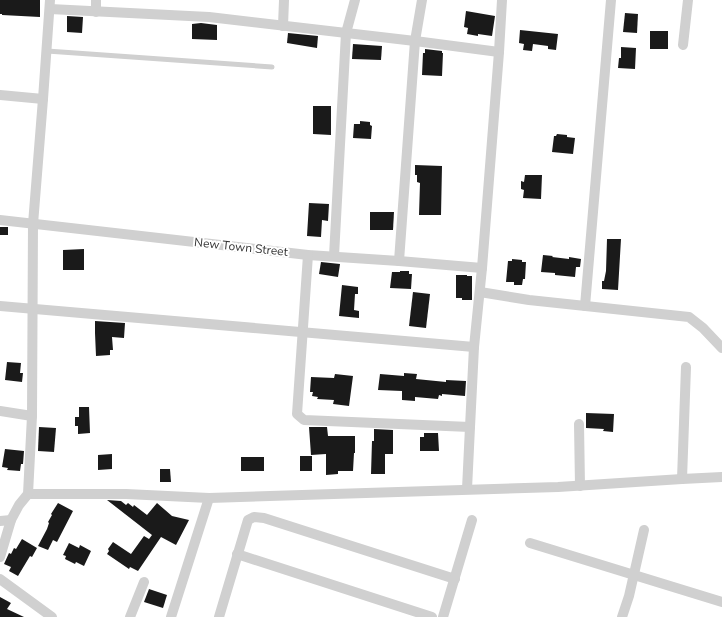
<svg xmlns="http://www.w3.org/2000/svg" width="722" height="617" font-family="'Nunito Sans',sans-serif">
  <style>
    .building { fill: #1a1a1a }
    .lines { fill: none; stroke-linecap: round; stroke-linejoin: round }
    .lane { stroke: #d0d0d0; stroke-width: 5 }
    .street { stroke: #d0d0d0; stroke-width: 10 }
    .labels { text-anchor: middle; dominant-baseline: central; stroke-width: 4; stroke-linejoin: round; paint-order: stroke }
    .street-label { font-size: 12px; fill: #333; stroke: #fff }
  </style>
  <rect width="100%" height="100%" fill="#fff"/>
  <g class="building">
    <polygon points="0,0 40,0 40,17 2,15 2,14 0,14"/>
    <polygon points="466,11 495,16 492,36 478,34 478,36 467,34 468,28 464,27"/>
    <polygon points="625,13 638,14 637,33 623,32"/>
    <polygon points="67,16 83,17 82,33 67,32"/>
    <polygon points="201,23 217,25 217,40 192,39 192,24"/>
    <polygon points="520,30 558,34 556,50 548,49 548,46 533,44 532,51 523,50 524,44 519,43"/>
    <rect x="650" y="31" width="18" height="18"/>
    <polygon points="288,33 318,36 317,48 287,43"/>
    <polygon points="353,44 382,46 381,60 352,59"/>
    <polygon points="621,47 636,48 635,69 618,68 619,58 621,58"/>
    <polygon points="425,49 442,51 442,53 443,53 442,76 422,75 423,53 425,53"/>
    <polygon points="313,106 331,106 331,135 313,134"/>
    <polygon points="360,121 370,122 370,125 372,126 371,139 353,138 354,124 360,124"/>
    <polygon points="557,134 567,135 567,137 575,138 573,154 552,152 554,136 556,136"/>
    <polygon points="415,165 442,166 441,215 419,215 420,183 417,182 417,175 415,175"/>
    <polygon points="525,175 542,175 541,199 523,198 524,190 521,189 521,181 524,182"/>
    <polygon points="309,203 329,204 328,221 322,220 321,237 307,236"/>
    <polygon points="370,212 394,212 393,230 370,230"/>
    <rect x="0" y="227" width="8" height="8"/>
    <polygon points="607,239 621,239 618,290 602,289 602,281 604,281 606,271"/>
    <polygon points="84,249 84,270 63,270 63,250"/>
    <polygon points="543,255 553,256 552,257 569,259 569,257 581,259 580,267 576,267 575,277 555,275 555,273 541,272"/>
    <polygon points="512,259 522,260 522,262 526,262 525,279 523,279 522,285 514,285 514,282 506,282 508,261 512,261"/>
    <polygon points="321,262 340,264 338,277 319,274"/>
    <polygon points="400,271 409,271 409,274 412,274 411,289 390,288 392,272 400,272"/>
    <polygon points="456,275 467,275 467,276 472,276 472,300 462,300 462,298 456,298"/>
    <polygon points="342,285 358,287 358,294 355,294 354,310 359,311 359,318 339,316"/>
    <polygon points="413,292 430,294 426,328 409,326"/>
    <polygon points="95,321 125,323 124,338 112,337 113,350 110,350 110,355 96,356 95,333"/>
    <polygon points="7,362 21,363 20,373 23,373 22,382 5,380"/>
    <polygon points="404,373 417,374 416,379 446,382 446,380 466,381 465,396 442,394 442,396 439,395 438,399 415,397 415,401 402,400 402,391 378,390 380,374 404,376"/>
    <polygon points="335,374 353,376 349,406 333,404 334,400 317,399 318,397 312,396 313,392 310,392 311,377 334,378"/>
    <polygon points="79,407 89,407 90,433 78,434 78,426 75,426 75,417 79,417"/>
    <polygon points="586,413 614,414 613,432 603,431 604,429 586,428"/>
    <polygon points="39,427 56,428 54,452 38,451"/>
    <polygon points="309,427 327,427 328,436 355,436 355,453 354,453 353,471 338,471 338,474 326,475 326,454 311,455"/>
    <polygon points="374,429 393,430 393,454 385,454 385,474 371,474 372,441 374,441"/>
    <polygon points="424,433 438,433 439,451 420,451 420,437 424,437"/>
    <polygon points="5,449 24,451 23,464 21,464 20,471 7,470 8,468 2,467"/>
    <polygon points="112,454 112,469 98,470 98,455"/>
    <rect x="300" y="456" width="12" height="15"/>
    <rect x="241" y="457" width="23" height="14"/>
    <polygon points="160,469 170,469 171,482 160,482"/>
    <polygon points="107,500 121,501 126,505 128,503 133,507 134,505 147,515 157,503 172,516 189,520 176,545 161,537 138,571 130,567 129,569 107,554 109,551 108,549 113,542 131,554 144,536 149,539 152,535"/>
    <polygon points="58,503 73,511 57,542 53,540 48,550 38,546 47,529 49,523 48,522 52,515 51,514"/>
    <polygon points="22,539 37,548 32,557 30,556 18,576 9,571 11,567 4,564 9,553 11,554 14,548 16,549"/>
    <polygon points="69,543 79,548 80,545 91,551 84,566 76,562 75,564 65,559 66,556 63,555"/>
    <polygon points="149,589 167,595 163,608 144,602"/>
    <polygon points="0,597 11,603 7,609 24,617 0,617"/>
  </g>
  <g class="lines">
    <polyline class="lane" points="47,51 272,67"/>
    <g class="street">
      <polyline points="50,9 209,17 415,41 499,52"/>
      <polyline points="96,12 96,0"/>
      <polyline points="283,26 284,0"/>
      <polyline points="683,45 688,0"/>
      <polyline points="0,95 43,99"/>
      <polyline points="0,220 308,255 399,261 482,268"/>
      <polyline points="308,255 297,414 304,420 470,427"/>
      <polyline points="334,256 346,33 355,0"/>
      <polyline points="399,261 415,41 422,0"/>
      <polyline points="480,292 529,300 689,317 703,328 722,348"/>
      <polyline points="0,306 474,347"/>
      <polyline points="585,306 611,0"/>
      <polyline points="0,411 32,416"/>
      <polyline points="579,424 580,486"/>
      <polyline points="682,479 686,367"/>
      <polyline points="467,489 470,427 474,347 482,268 499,52 502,0"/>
      <polyline points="28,494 126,494 209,498 558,487 682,479 722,477"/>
      <polyline points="0,521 11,520"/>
      <polyline points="530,543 722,602"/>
      <polyline points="237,554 432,617"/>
      <polyline points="0,557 11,520 19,505 28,494 32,416 33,224 43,99 50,0"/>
      <polyline points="0,579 52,617"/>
      <polyline points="130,617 144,582"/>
      <polyline points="171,617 209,498"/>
      <polyline points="219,617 248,520 254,517 264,518 455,579"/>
      <polyline points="443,617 472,520"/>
      <polyline points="622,617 629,596 644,530"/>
    </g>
  </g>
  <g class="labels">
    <g class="street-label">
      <text transform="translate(241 247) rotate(6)">New Town Street</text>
    </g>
  </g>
</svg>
